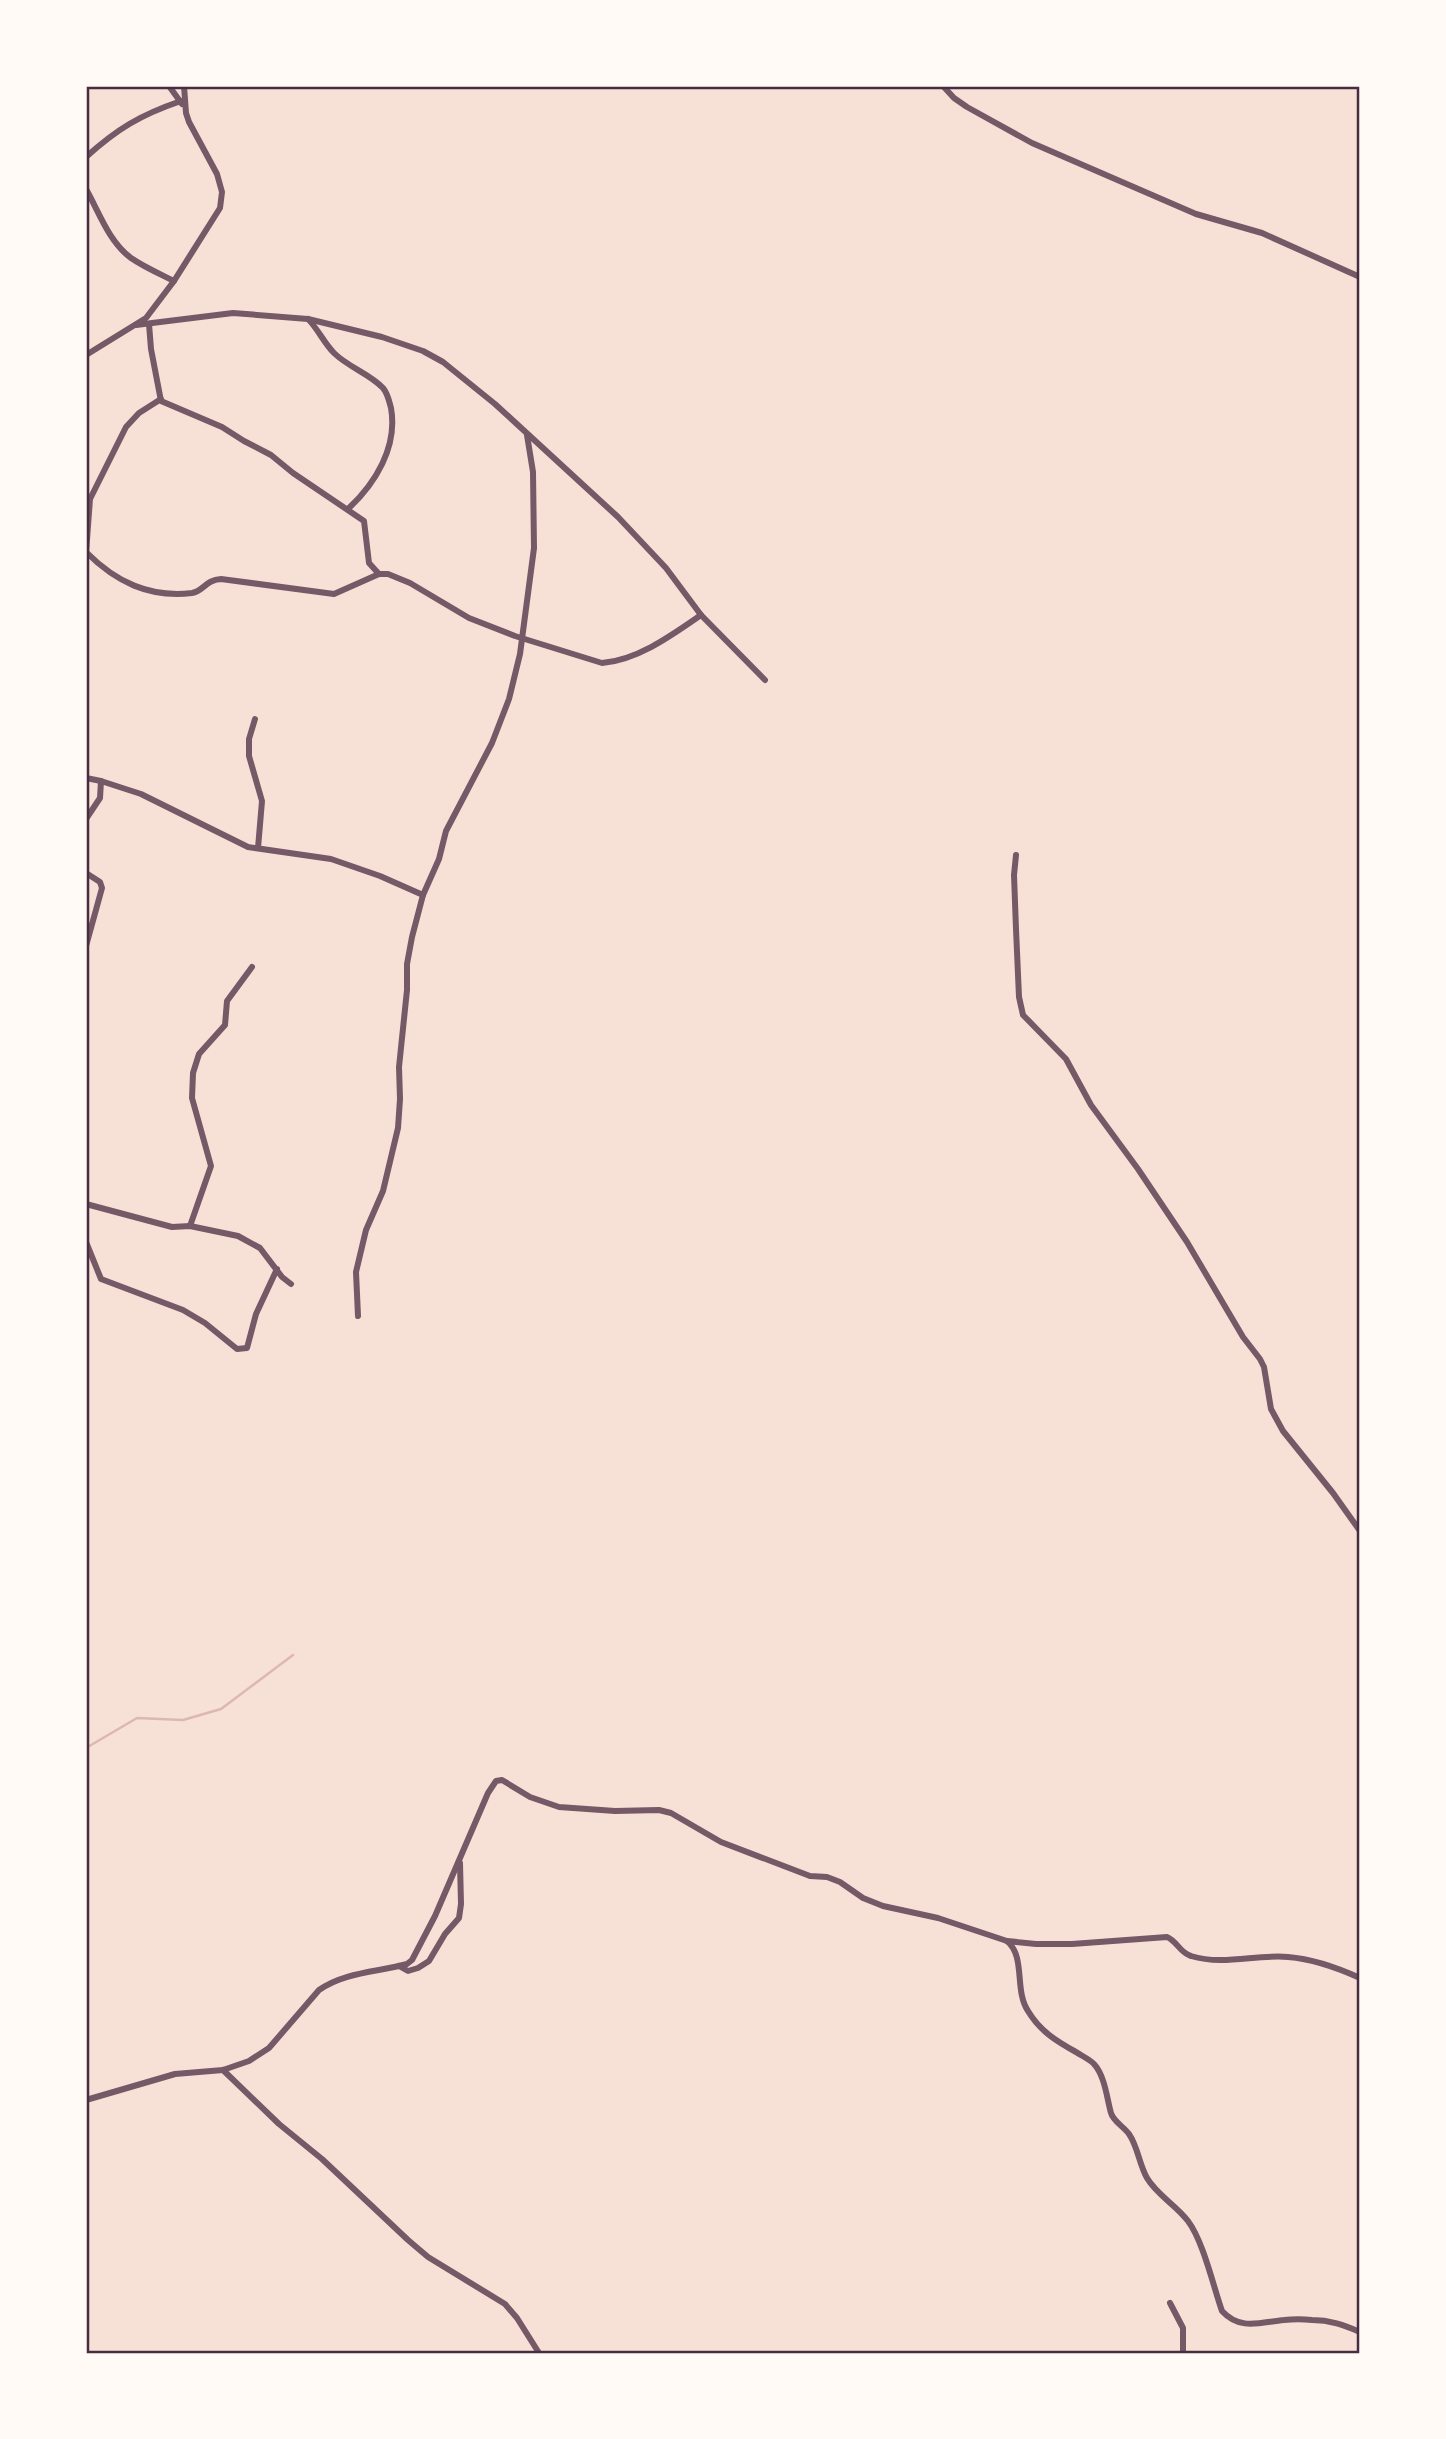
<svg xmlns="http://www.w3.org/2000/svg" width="1446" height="2439" font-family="'Zilla Slab',serif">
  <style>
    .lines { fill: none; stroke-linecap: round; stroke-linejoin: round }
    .stream { stroke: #dcb8b0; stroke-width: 2.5 }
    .minor { stroke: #755966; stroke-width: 6 }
    .neatline { fill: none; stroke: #4a2c40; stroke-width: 2.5 }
  </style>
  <rect width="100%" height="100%" fill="#f7e1d7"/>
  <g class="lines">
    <polyline class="stream" points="86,1748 137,1718 183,1720 221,1709 293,1655"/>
    <g class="minor">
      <polyline points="169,86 182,104"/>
      <polyline points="943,86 954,98 967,107 1032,143 1196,214 1262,233 1360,277"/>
      <path d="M 86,157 C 117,129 140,115 181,101"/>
      <path d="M 86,189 C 99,212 109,242 131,258 C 144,267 160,274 174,281"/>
      <path d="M 308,319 C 318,329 324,343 334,353 C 348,367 370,374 383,388 C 388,394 389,401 391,408 C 398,447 375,484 348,509"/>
      <polyline points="149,324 151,349 161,401 222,427 244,441 271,455 293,473 364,521 369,563 379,574"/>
      <polyline points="136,325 233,313 308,319 382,337 423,351 443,362 495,404 618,517 666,568 701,615 765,680"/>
      <polyline points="86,355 146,318 174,281 220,208 222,192 217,174 189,122 186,113 184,86"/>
      <path d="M 86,552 C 116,582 149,598 192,593 C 204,591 205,580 221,579 L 334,594 L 379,574 L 388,574 L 410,583 L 469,618 L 515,636 L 602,663 C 638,660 672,635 701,615"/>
      <polyline points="86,553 90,499 126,427 139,413 161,399"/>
      <polyline points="255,719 249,739 249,756 262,801 258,848"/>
      <polyline points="86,778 101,781 141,794 248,847 331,859 380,876 423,895"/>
      <polyline points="86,819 100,798 101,781"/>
      <polyline points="1016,855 1014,875 1016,929 1019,997 1023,1015 1066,1059 1091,1105 1138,1169 1187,1242 1243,1337 1260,1359 1264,1367 1271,1409 1283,1431 1333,1493 1360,1531"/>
      <polyline points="86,873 100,882 102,888 86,946"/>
      <polyline points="86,1204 172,1227 190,1226 238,1236 260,1248 282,1277 291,1284"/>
      <polyline points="190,1226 211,1166 192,1098 193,1073 199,1054 225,1025 227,1001 252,967"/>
      <polyline points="86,1242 101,1279 183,1310 205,1323 237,1349 247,1348 256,1314 277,1269"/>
      <polyline points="358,1316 356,1272 366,1230 383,1191 398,1128 400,1099 399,1067 407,990 407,964 412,937 423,895 439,859 446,831 492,743 509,699 520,654 534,548 533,472 527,435"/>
      <path d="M 1007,1941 L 1036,1944 L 1072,1944 L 1167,1937 C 1177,1941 1180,1953 1191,1956 C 1224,1966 1256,1954 1288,1957 C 1313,1959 1338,1968 1360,1978"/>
      <polyline points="399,1966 408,1971 418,1968 429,1961 445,1934 459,1918 461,1904 460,1863"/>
      <polyline points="223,2070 279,2124 322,2159 408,2240 428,2257 505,2304 517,2318 539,2353"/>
      <path d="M 86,2100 L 175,2074 L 223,2070 L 249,2061 L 269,2048 L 319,1990 C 344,1972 378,1972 407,1964 L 412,1960 L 435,1916 L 488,1793 L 496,1781 L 502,1780 L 530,1797 L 559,1807 L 615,1811 L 659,1810 L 671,1813 L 721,1842 L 810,1876 L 827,1877 L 840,1882 L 863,1898 L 883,1906 L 938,1918 L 1007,1941 C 1026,1957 1014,1990 1028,2011 C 1040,2031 1056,2041 1076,2052 C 1082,2056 1089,2059 1094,2064 C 1105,2076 1107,2099 1111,2113 C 1113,2121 1124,2127 1129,2134 C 1138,2147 1139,2164 1147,2178 C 1157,2195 1176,2205 1188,2221 C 1203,2241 1213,2285 1222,2311 C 1240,2331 1261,2322 1284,2320 C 1293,2319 1303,2319 1312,2320 C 1330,2320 1344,2325 1360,2332"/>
      <polyline points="1170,2303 1183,2328 1183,2353"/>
    </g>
  </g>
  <rect width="1446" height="2439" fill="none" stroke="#fffaf5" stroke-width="175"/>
  <rect x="88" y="88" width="1270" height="2264" class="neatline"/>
</svg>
